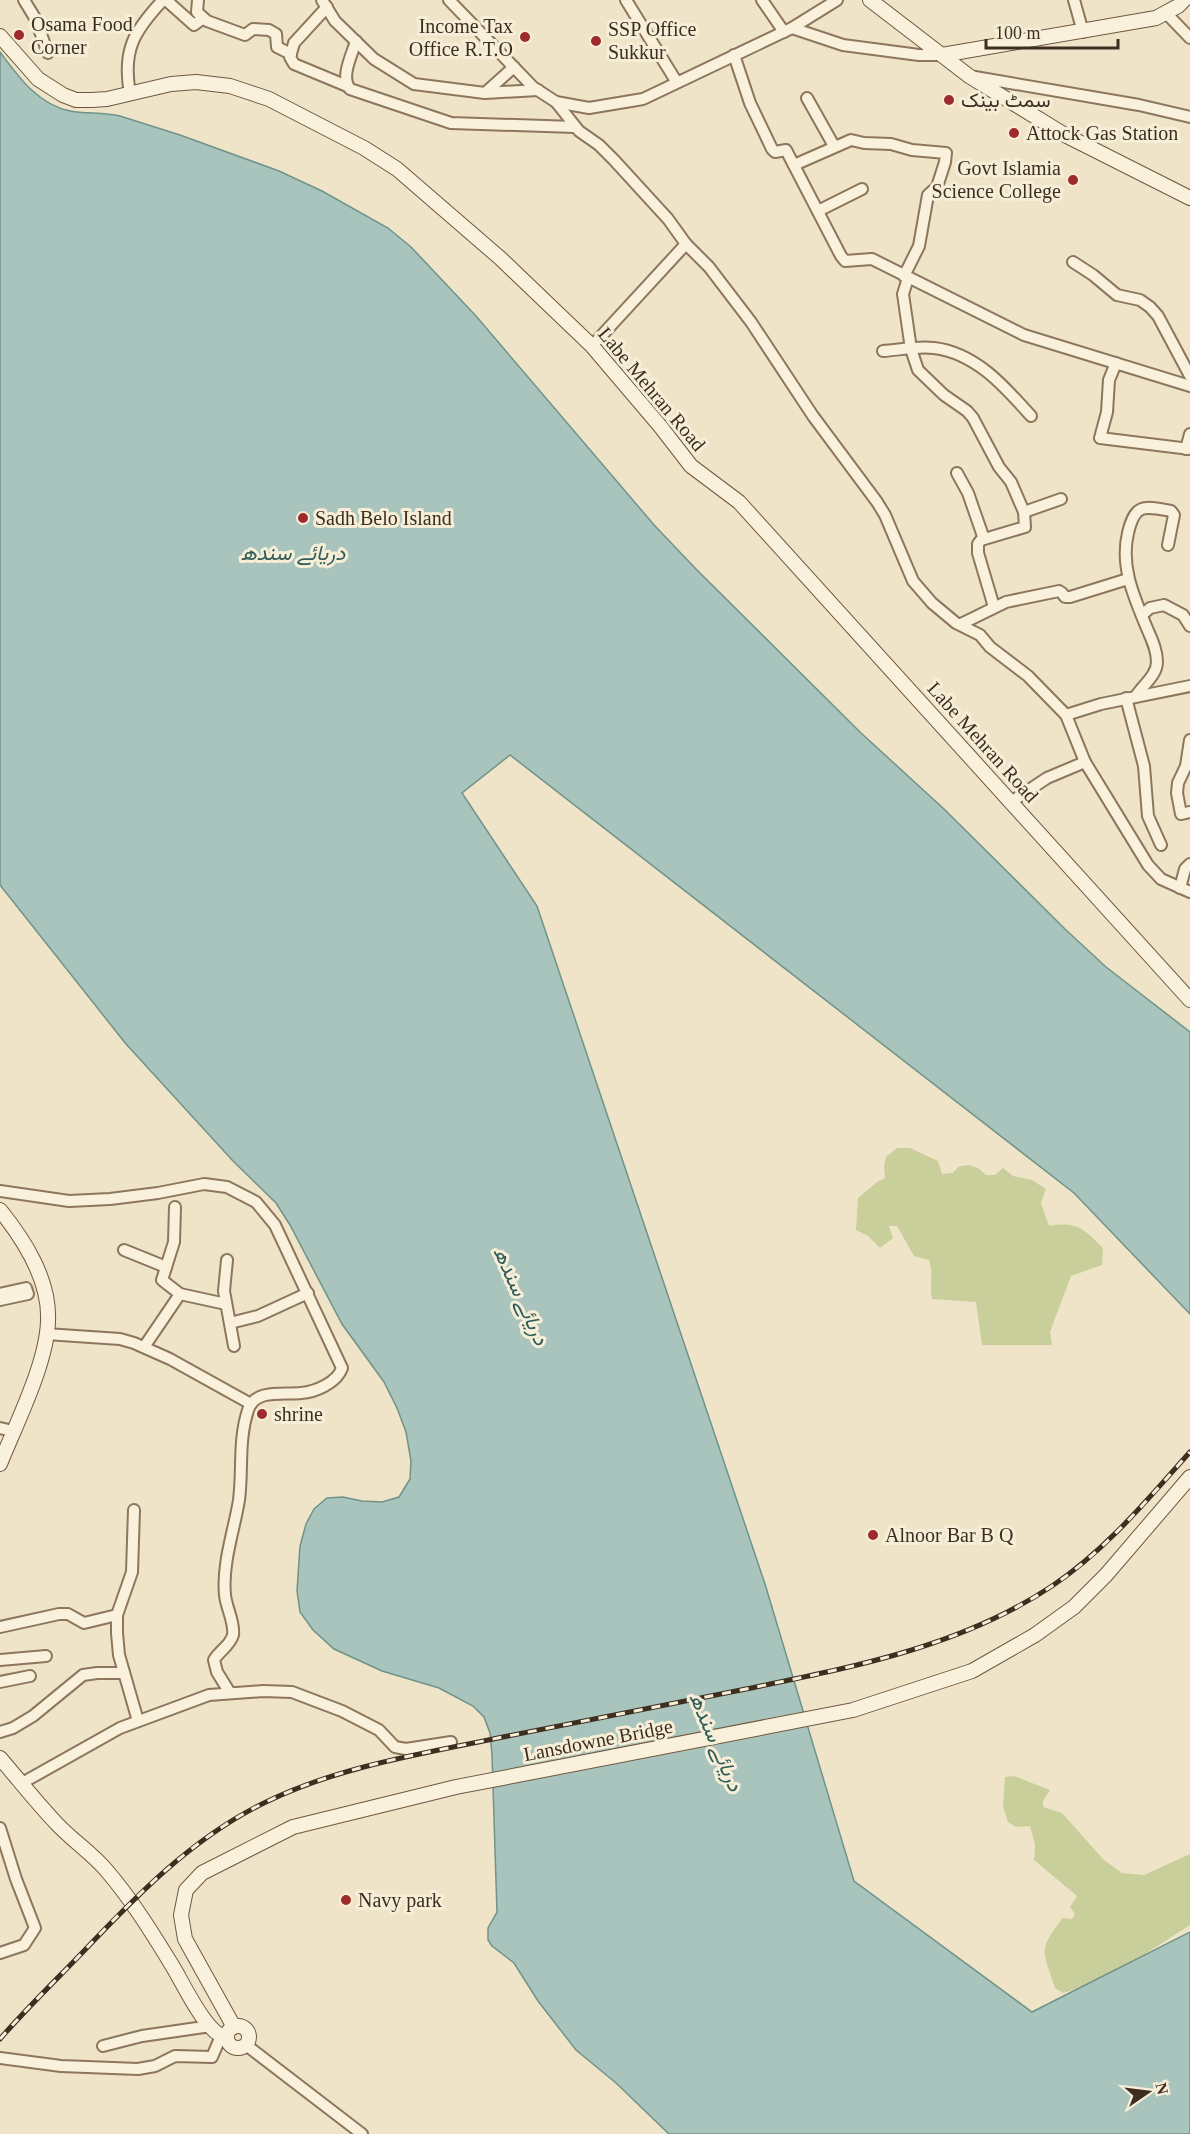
<svg xmlns="http://www.w3.org/2000/svg" width="1190" height="2134" font-family="'Times New Roman',Vazirmatn,serif">
  <style>
    .green { fill: #c9cf9b }
    .water { fill: #a9c4bc; stroke: #6f938a; stroke-width: 1.5 }
    .lines { fill: none; stroke-linecap: round; stroke-linejoin: round }
    .street-casing { stroke: #8d765c; stroke-width: 14 }
    .secondary-casing { stroke: #6f573f; stroke-width: 16 }
    .street { stroke: #faf1dc; stroke-width: 10 }
    .secondary { stroke: #faf1dc; stroke-width: 14 }
    .rail-casing { stroke: #3d2e20; stroke-width: 5 }
    .rail { stroke: #f7eed8; stroke-width: 3; stroke-dasharray: 9; stroke-linecap: butt }
    .poi-dot { fill: #9e2a2b; stroke: #f7eed8; stroke-width: 2 }
    .labels { text-anchor: middle; dominant-baseline: central; stroke-width: 6; stroke-linejoin: round; paint-order: stroke }
    .poi-label { font-size: 20px; fill: #3d2e20; stroke: #f7eed8; text-anchor: start }
    .street-label { font-size: 20px; fill: #3d2e20; stroke: #f7eed8 }
    .water-label { font-size: 21px; font-style: italic; fill: #2f5d5a; stroke: #f7eed8 }
  </style>
  <rect width="100%" height="100%" fill="#f0e4c8"/>
  <g class="green">
    <path d="M 897,1148 L 910,1148 L 938,1161 L 942,1174 L 953,1173 L 958,1167 C 970,1163 977,1166 986,1175 L 995,1175 L 1003,1168 L 1013,1176 L 1032,1180 L 1046,1189 L 1041,1203 L 1049,1226 C 1077,1221 1084,1229 1103,1248 L 1102,1265 L 1071,1276 L 1050,1332 L 1052,1345 L 982,1345 L 976,1302 L 932,1299 C 929,1283 934,1274 929,1260 L 914,1256 L 897,1226 L 889,1226 L 893,1238 L 880,1248 L 868,1236 L 856,1230 L 858,1198 L 877,1182 L 885,1178 L 884,1166 L 886,1157 Z"/>
    <path d="M 1014,1776 L 1050,1790 L 1043,1801 L 1043,1807 L 1062,1813 L 1104,1860 L 1122,1873 L 1144,1875 L 1190,1854 L 1190,1925 C 1154,1948 1104,1983 1063,1993 L 1055,1988 C 1043,1951 1037,1950 1063,1918 L 1072,1919 L 1075,1914 L 1070,1907 L 1077,1896 L 1034,1860 L 1035,1845 L 1030,1826 L 1016,1827 L 1008,1822 L 1003,1806 L 1005,1777 Z"/>
  </g>
  <path class="water" d="M 0,52 C 18,76 38,105 70,111 C 87,114 103,112 120,116 L 180,135 L 279,171 L 322,191 L 388,228 L 411,247 L 476,316 L 655,526 L 696,569 L 861,733 L 944,809 L 1065,929 L 1106,967 L 1190,1032 L 1190,1314 L 1074,1193 L 510,755 L 462,793 L 537,906 L 765,1584 L 854,1881 L 1032,2012 L 1190,1932 L 1190,2134 L 669,2134 L 616,2083 L 576,2050 L 538,2001 L 514,1963 L 492,1946 L 488,1940 L 488,1928 L 497,1912 L 492,1755 L 490,1733 L 484,1717 L 473,1706 L 439,1688 L 382,1671 L 334,1649 L 313,1630 L 300,1612 L 297,1591 L 300,1546 L 306,1524 L 314,1509 L 327,1498 L 343,1497 L 362,1501 L 382,1502 L 399,1497 L 410,1479 L 411,1461 L 406,1432 L 397,1408 L 384,1382 L 342,1324 L 290,1225 L 276,1203 L 233,1161 L 126,1044 L 0,885 Z"/>
  <g class="lines">
    <defs>
      <g id="street">
        <polyline points="24,0 35,18 48,53"/>
        <polyline points="166,0 194,25 202,19"/>
        <polyline points="198,0 197,12 207,21 245,35 253,29 269,30 276,34 277,47 291,54"/>
        <polyline points="322,0 335,21 374,59 414,84 485,93 538,90"/>
        <polyline points="449,0 533,87 556,102 579,131 599,145 614,160 668,219 686,244 709,267 751,322 813,416 877,502 885,515 913,581 932,603 956,623 980,635 990,647 1028,676 1066,715 1085,762 1148,865 1161,879 1190,892"/>
        <polyline points="626,0 676,81"/>
        <polyline points="762,0 784,32"/>
        <polyline points="1074,0 1083,32"/>
        <polyline points="327,7 294,43 290,57 294,64 347,86"/>
        <polyline points="1166,13 1190,38"/>
        <polyline points="792,28 843,45 919,55 942,55"/>
        <path d="M 356,41 C 352,55 340,77 350,89 L 451,123 L 575,127"/>
        <polyline points="734,55 750,103 772,149 775,152 786,150 841,256 845,261 872,259 1024,335 1190,386"/>
        <polyline points="975,77 1139,105 1190,117"/>
        <polyline points="485,93 514,67"/>
        <path d="M 130,94 C 122,50 134,31 163,0"/>
        <polyline points="807,98 834,146"/>
        <polyline points="556,102 589,108 643,99 792,28 837,0"/>
        <polyline points="794,165 851,140 864,143 891,144 912,150 946,153 945,162 937,187 928,195 919,246 904,276"/>
        <polyline points="818,211 862,189"/>
        <polyline points="1073,262 1093,275 1117,295 1140,300 1150,307 1158,316 1190,376"/>
        <polyline points="908,278 903,294 911,349 918,370 944,395 967,411 973,418 999,467 1011,482 1024,512 1061,499"/>
        <polyline points="592,346 686,244"/>
        <path d="M 883,351 C 899,350 917,346 934,348 C 976,353 1005,387 1031,416"/>
        <polyline points="1116,363 1109,380 1107,412 1100,438 1190,449"/>
        <polyline points="1186,449 1190,434"/>
        <polyline points="957,473 968,493 984,539"/>
        <polyline points="994,607 978,553 978,544 981,540 1025,527 1024,512"/>
        <polyline points="1142,615 1150,608 1164,605 1183,615 1190,626"/>
        <polyline points="961,624 1006,602 1059,591 1062,593 1065,597 1070,597 1128,579"/>
        <path d="M 1136,696 C 1143,685 1157,675 1157,662 C 1157,649 1151,638 1146,626 C 1134,597 1120,566 1128,533 C 1135,503 1144,506 1171,511 L 1174,515 L 1168,545"/>
        <polyline points="1126,698 1144,766 1148,816 1161,845"/>
        <polyline points="1066,715 1101,704 1190,686"/>
        <polyline points="1190,740 1186,766 1178,783 1177,793 1181,814 1190,812"/>
        <polyline points="1011,802 1047,778 1085,762"/>
        <polyline points="1180,888 1185,869 1190,864"/>
        <path d="M 0,1191 L 69,1201 L 110,1199 L 158,1193 L 204,1184 L 227,1187 L 256,1202 L 275,1225 L 342,1368 C 337,1383 315,1392 301,1393 C 285,1395 255,1388 248,1410 C 238,1441 243,1469 239,1500 C 234,1531 222,1563 225,1595 C 226,1607 235,1623 233,1635 C 230,1646 219,1651 214,1660 L 217,1672 L 230,1693"/>
        <polyline points="175,1207 174,1242 162,1280 180,1294 226,1304"/>
        <polyline points="124,1250 166,1267"/>
        <polyline points="227,1260 224,1291 234,1346"/>
        <polyline points="0,1294 26,1288 28,1294 0,1300"/>
        <polyline points="230,1323 258,1316 308,1293"/>
        <polyline points="46,1334 120,1339 134,1343 170,1359 251,1404"/>
        <polyline points="144,1347 180,1294"/>
        <polyline points="0,1428 13,1431"/>
        <polyline points="134,1510 132,1572 117,1615 117,1633 119,1655 138,1721"/>
        <polyline points="0,1627 59,1614 68,1614 84,1623 117,1615"/>
        <polyline points="0,1660 46,1656"/>
        <polyline points="0,1682 30,1676"/>
        <polyline points="0,1732 13,1728 33,1716 83,1675 97,1673 124,1673"/>
        <polyline points="22,1783 120,1728 209,1695 263,1691 292,1692 342,1711 379,1730 395,1747 406,1749 451,1742"/>
        <polyline points="0,1828 16,1879 35,1928 24,1945 0,1953"/>
        <polyline points="246,2045 362,2134"/>
        <polyline points="103,2046 142,2036 211,2026"/>
        <polyline points="0,2058 61,2066 138,2069 155,2066 175,2056 212,2057 221,2036"/>
      </g>
      <g id="secondary">
        <polyline points="870,0 969,76 1065,135 1190,198"/>
        <polyline points="0,36 38,79 63,95 76,100 92,100 107,99 171,84 196,82 230,86 269,99 364,148 397,169 500,258 592,346 660,426 691,466 739,502 1190,1000"/>
        <polyline points="942,55 1156,18 1178,6 1184,0"/>
        <path d="M 0,1210 C 25,1241 50,1280 48,1321 C 47,1363 16,1424 0,1464"/>
        <path d="M 0,1758 C 19,1780 37,1803 57,1824 C 73,1841 93,1854 107,1871 C 131,1899 151,1931 170,1962 C 182,1980 205,2034 227,2038"/>
        <circle cx="238" cy="2037" r="11"/>
        <polyline points="234,2027 185,1939 181,1915 186,1890 202,1873 293,1827 456,1787 853,1710 972,1671 1035,1635 1074,1607 1106,1575 1190,1477"/>
      </g>
    </defs>
    <use href="#street" class="street-casing"/>
    <use href="#secondary" class="secondary-casing"/>
    <use href="#street" class="street"/>
    <use href="#secondary" class="secondary"/>
    <defs>
      <path id="rail" d="M 0,2039 C 26,2009 54,1982 81,1954 C 136,1896 193,1837 266,1802 C 338,1767 420,1754 498,1738 C 579,1722 660,1706 741,1690 C 848,1668 959,1648 1052,1586 C 1106,1550 1147,1500 1190,1452"/>
    </defs>
    <use href="#rail" class="rail-casing"/>
    <use href="#rail" class="rail"/>
  </g>
  <g class="poi-dot">
    <circle cx="19" cy="35" r="6"/>
    <circle cx="525" cy="37" r="6"/>
    <circle cx="596" cy="41" r="6"/>
    <circle cx="949" cy="100" r="6"/>
    <circle cx="1014" cy="133" r="6"/>
    <circle cx="1073" cy="180" r="6"/>
    <circle cx="303" cy="518" r="6"/>
    <circle cx="262" cy="1414" r="6"/>
    <circle cx="873" cy="1535" r="6"/>
    <circle cx="346" cy="1900" r="6"/>
  </g>
  <g class="labels">
    <g class="poi-label">
      <text x="31" y="24">Osama Food<tspan x="31" dy="23">Corner</tspan></text>
      <text x="513" y="26" text-anchor="end">Income Tax<tspan x="513" dy="23">Office R.T.O</tspan></text>
      <text x="608" y="29">SSP Office<tspan x="608" dy="23">Sukkur</tspan></text>
      <text x="961" y="100">سمٹ بینک</text>
      <text x="1026" y="133">Attock Gas Station</text>
      <text x="1061" y="168" text-anchor="end">Govt Islamia<tspan x="1061" dy="23">Science College</tspan></text>
      <text x="315" y="518">Sadh Belo Island</text>
      <text x="274" y="1414">shrine</text>
      <text x="885" y="1535">Alnoor Bar B Q</text>
      <text x="358" y="1900">Navy park</text>
    </g>
    <g class="street-label">
      <text transform="translate(652 389) rotate(50)">Labe Mehran Road</text>
      <text transform="translate(983 742) rotate(48)">Labe Mehran Road</text>
      <text transform="translate(598 1740) rotate(-11)">Lansdowne Bridge</text>
    </g>
    <g class="water-label">
      <text x="293" y="553">دریائے سندھ</text>
      <text transform="translate(521 1296) rotate(66)">دریائے سندھ</text>
      <text transform="translate(716 1742) rotate(67)">دریائے سندھ</text>
    </g>
  </g>
  <g transform="translate(1148 2092) rotate(76)" stroke="#f7eed8" stroke-width="4.5" paint-order="stroke">
  <path d="M0-4.5L10 22L0 15L-10 22Z" fill="#3d2e20"/>
  <text y="-9" font-size="16" font-weight="bold" text-anchor="middle" fill="#3d2e20">N</text>
  </g>
  <path d="M986 39v9h132v-9" fill="none" stroke="#3d2e20" stroke-width="3"/>
  <text x="995" y="39" font-size="18" fill="#3d2e20" stroke="#f7eed8" stroke-width="4.5" paint-order="stroke">100 m</text>
</svg>
